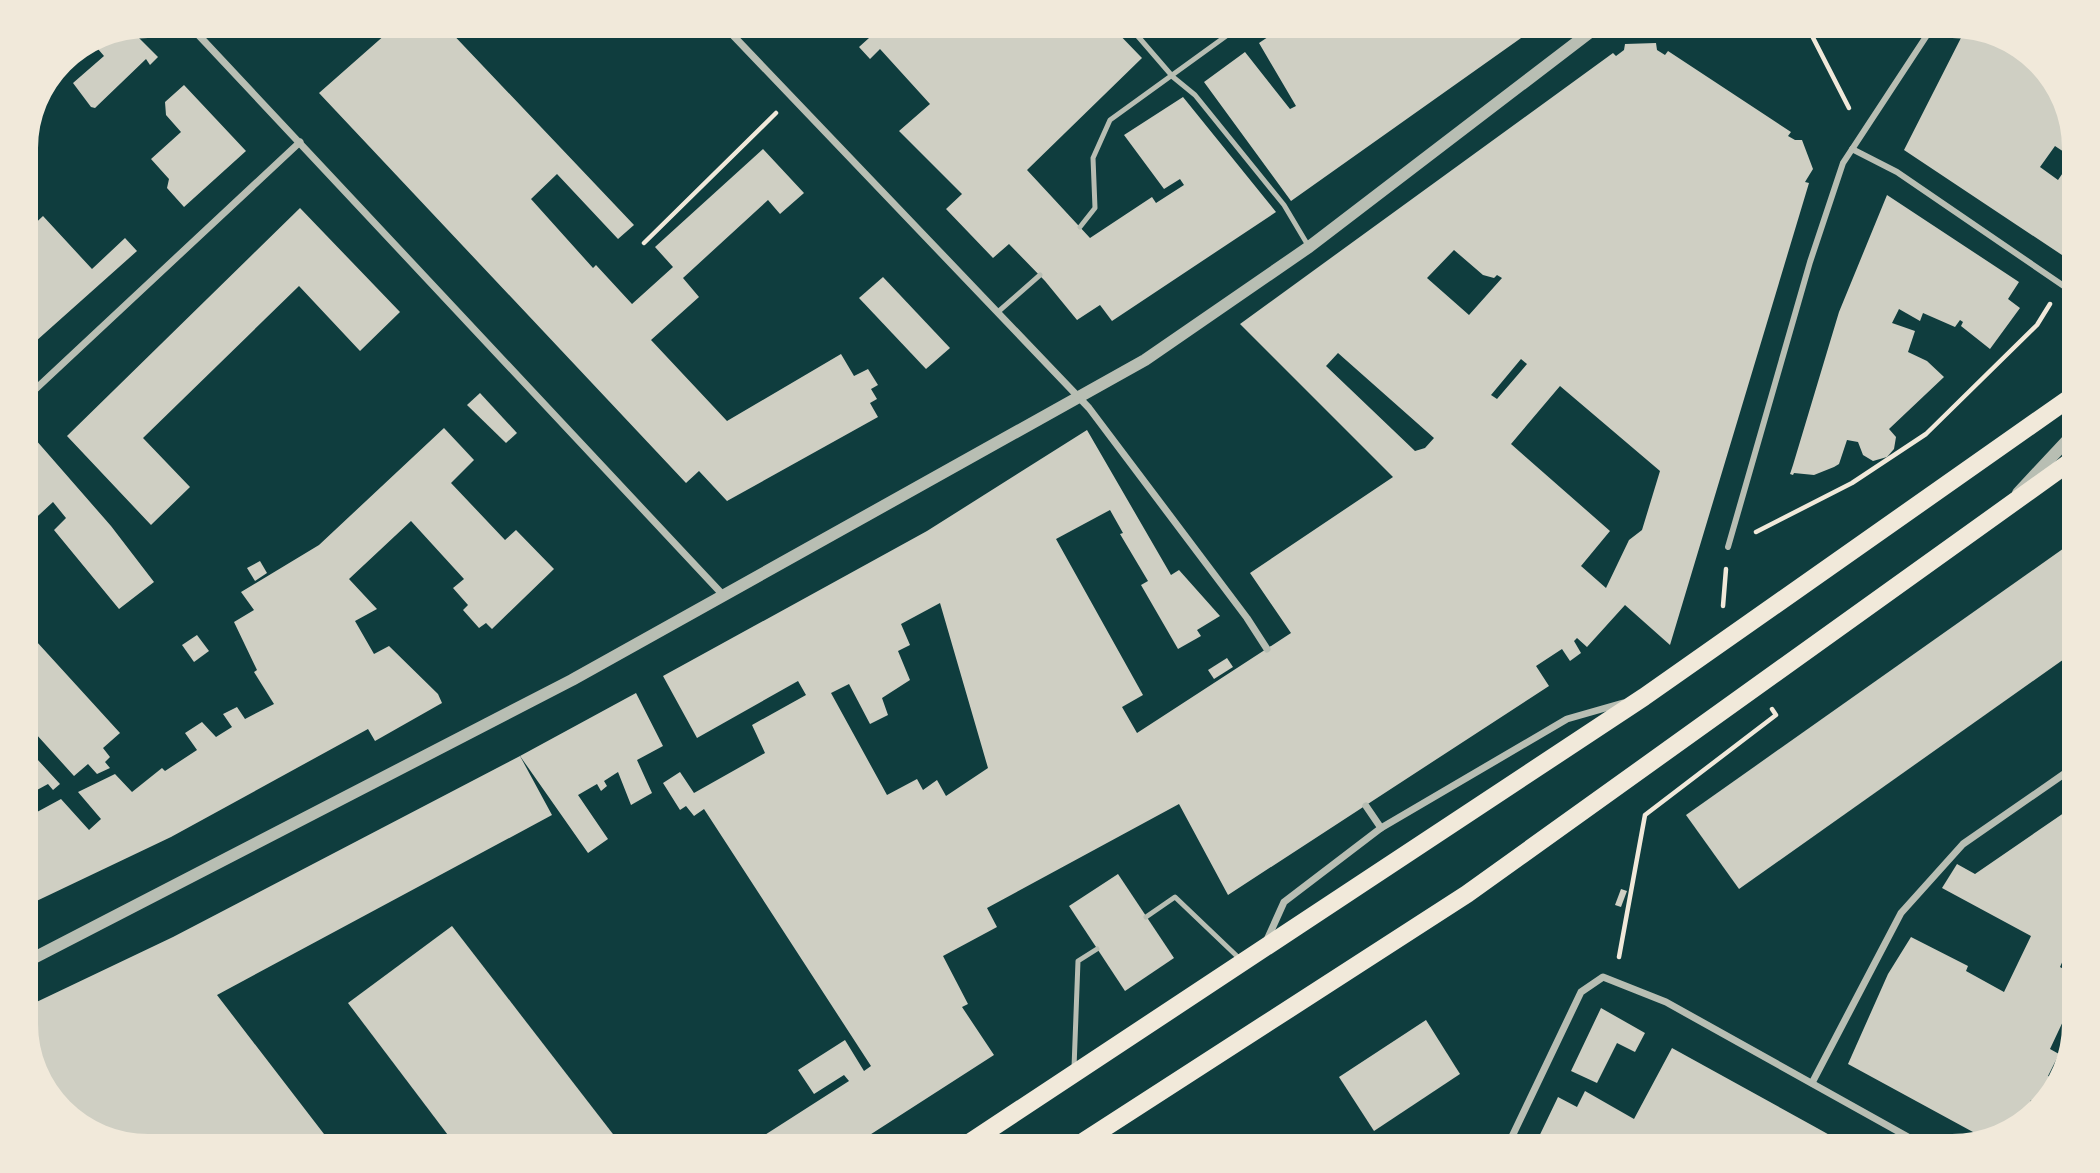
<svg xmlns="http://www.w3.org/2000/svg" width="2100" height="1173" font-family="Cabin,sans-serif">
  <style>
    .building { fill: #cfcfc3; fill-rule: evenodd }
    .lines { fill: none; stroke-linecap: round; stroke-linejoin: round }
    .path { stroke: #f1e9da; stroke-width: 4.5 }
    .service { stroke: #b8beb3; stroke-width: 5 }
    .pedestrian { stroke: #b8beb3; stroke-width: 6 }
    .minor { stroke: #b8beb3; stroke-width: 7 }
    .tertiary { stroke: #b8beb3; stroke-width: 12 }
    .primary { stroke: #f1e9da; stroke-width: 18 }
  </style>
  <rect width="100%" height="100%" fill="#0f3d3e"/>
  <g class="building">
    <polygon points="395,26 445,26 634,225 618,239 557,174 531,199 593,268 596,265 632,304 673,267 655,247 763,149 804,193 780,214 768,200 683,278 699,297 651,340 727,421 841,354 854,376 868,369 878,385 871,389 877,399 870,403 878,417 727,501 699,471 686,483 319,93"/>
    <polygon points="858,26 1111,26 1142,58 1027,170 1090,238 1152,197 1156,203 1184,185 1180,179 1164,189 1124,135 1183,97 1276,212 1112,321 1100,305 1077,320 1045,281 1009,244 993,258 946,209 962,194 899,131 930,104 880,49 870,59 859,47 869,38"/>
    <polygon points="1284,26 1538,26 1291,201 1204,82 1245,52 1290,109 1296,106 1259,43"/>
    <polygon points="131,30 158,57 150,65 146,59 95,108 91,107 73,83 104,56 92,42 102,35"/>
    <path d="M 1965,30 L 1996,38 L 2034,64 L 2057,87 L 2074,141 L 2074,263 L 1904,150 ZM 2055,146 L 2073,158 L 2058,180 L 2040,167 Z"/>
    <polygon points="92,42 93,43 55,77 62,62"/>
    <path d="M 1656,43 L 1657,50 L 1665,55 L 1668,51 L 1791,132 L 1788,136 L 1795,140 L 1802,140 L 1813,169 L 1805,182 L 1809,183 L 1670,645 L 1625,605 L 1587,647 L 1577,638 L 1574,641 L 1581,653 L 1570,661 L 1562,649 L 1536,666 L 1549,686 L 1228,895 L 1179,804 L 987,908 L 997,927 L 943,956 L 968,1004 L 962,1007 L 994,1055 L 851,1147 L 746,1147 L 849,1081 L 844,1075 L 814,1094 L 798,1070 L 845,1040 L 864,1071 L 871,1066 L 704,809 L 694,816 L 686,806 L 680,810 L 663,783 L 680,772 L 694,793 L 765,753 L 752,725 L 806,695 L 798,681 L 697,738 L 663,676 L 927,531 L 1087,430 L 1171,575 L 1179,570 L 1220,616 L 1197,630 L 1201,636 L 1178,649 L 1141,585 L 1148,581 L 1120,534 L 1123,533 L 1110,510 L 1056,539 L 1143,695 L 1122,707 L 1137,733 L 1291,633 L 1250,573 L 1393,477 L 1240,324 L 1613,53 L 1616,56 L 1624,50 L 1625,44 ZM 1454,250 L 1483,275 L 1494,278 L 1497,275 L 1502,278 L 1469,315 L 1427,278 ZM 1338,353 L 1434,438 L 1425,448 L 1415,451 L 1326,366 ZM 1521,359 L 1527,364 L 1497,399 L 1491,395 ZM 1560,386 L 1660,471 L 1642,530 L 1629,540 L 1606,588 L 1581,566 L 1610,531 L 1511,444 ZM 940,603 L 988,768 L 946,796 L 937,780 L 923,790 L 917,779 L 887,795 L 831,693 L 849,684 L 870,724 L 888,715 L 882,698 L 910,680 L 898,651 L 910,645 L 901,624 Z"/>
    <polygon points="184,85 246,151 184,207 167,188 169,179 151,159 181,132 166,115 165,102"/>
    <polygon points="1887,195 2019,282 2008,299 2020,308 1990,349 1961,326 1963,322 1960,320 1955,327 1923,313 1920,321 1899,309 1892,323 1915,331 1908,352 1927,361 1944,377 1889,429 1896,437 1894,449 1887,457 1873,461 1863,455 1858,442 1847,440 1839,464 1834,467 1814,475 1794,473 1793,475 1790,474 1793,465 1839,312"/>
    <polygon points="300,208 400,312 360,351 299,286 143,438 190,487 151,525 67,436"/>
    <polygon points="43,216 92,269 125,238 137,251 26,350 26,232"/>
    <polygon points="883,277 950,348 926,369 859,298"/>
    <polygon points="480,393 517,433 506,443 467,405"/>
    <polygon points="444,428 474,460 451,483 505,540 516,530 554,569 492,629 486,623 479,628 463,610 468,605 453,588 464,579 411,521 349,579 377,609 355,621 374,654 389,646 438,694 442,703 375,741 368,729 171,837 26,906 26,818 61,799 89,830 101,819 78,792 115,774 132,792 162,768 165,771 197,750 185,733 202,722 216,737 232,727 223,714 237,707 245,719 274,704 254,672 257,670 234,622 254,610 241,592 319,545"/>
    <polygon points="35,439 111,526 154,582 119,609 54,530 66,518 53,502 26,527 26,446"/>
    <polygon points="2074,541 2074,652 1739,889 1686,815"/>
    <polygon points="260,561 267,573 255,581 247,568"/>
    <polygon points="26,630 120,733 103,748 110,757 105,762 110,768 97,774 88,764 74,776 26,723"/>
    <polygon points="197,635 209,651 194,662 182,645"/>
    <polygon points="1227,658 1233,667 1214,679 1208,670"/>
    <polygon points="636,693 663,746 637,760 652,793 631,805 618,772 604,781 607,786 601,791 597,784 578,795 608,839 588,853 520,756"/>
    <polygon points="26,747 60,784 53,790 48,784 26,796"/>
    <polygon points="520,756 552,815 217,995 334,1147 148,1147 88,1131 47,1092 26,1032 26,1007 173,937"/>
    <polygon points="2074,806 2074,936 2060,967 2074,975 2074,998 2050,1049 2059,1054 2048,1076 2059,1081 2058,1085 2039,1104 2031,1100 2021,1122 2013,1130 1984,1138 1848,1064 1888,974 1911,937 1968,966 1966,971 2004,992 2031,936 1942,888 1957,864 1975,874"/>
    <polygon points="1118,874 1174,958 1125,991 1069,906"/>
    <polygon points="1621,889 1627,891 1621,907 1615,905"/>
    <polygon points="452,926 623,1147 457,1147 348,1003"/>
    <polygon points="1601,1008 1645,1033 1635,1052 1617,1043 1597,1083 1571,1071"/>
    <polygon points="1426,1020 1460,1074 1374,1131 1339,1077"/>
    <polygon points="1672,1048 1817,1128 1851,1147 1534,1147 1558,1097 1577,1107 1585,1091 1634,1119"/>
  </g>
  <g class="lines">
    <g class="path">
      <polyline points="1807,26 1849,108"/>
      <polyline points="644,243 776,113"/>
      <polyline points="1756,532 1852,483 1926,434 2037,325 2050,304"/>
      <polyline points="1723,606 1726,569"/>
      <polyline points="1619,957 1645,815 1776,715 1772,709"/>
    </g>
    <g class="service">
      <polyline points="1129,26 1173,77 1195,95 1284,205 1309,247"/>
      <polyline points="1080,227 1095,208 1093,158 1110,120 1240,26"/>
      <polyline points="999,311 1040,275"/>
      <polyline points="1146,917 1175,897 1241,960"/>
      <polyline points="1074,1068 1078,961 1097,949"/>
    </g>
    <g class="pedestrian">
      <polyline points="1852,149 1897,172 2074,293"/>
      <polyline points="1728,547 1810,262 1843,163 1933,26"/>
    </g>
    <g class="minor">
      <polyline points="190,26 724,596"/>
      <polyline points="724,26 1089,408 1247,618 1267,649"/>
      <polyline points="26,398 300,142"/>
      <polyline points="1366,806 1381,828"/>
      <polyline points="1266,942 1284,902 1381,828 1567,719 1623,703"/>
      <polyline points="1812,1083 1901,913 1963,844 2074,767"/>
      <polyline points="1507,1147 1581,992 1603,977 1666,1002 1926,1147"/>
    </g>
    <g class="tertiary">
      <polyline points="2018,493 2074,433"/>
      <polyline points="26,962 572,680 1145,360 1309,247 1598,26"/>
    </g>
    <g class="primary">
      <polyline points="963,1147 1644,697 2074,395"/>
      <polyline points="1075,1147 1467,894 2074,459"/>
    </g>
  </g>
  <path d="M0 0H2100V1173H0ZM148 38H1952A110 110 0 0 1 2062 148V1024A110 110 0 0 1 1952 1134H148A110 110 0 0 1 38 1024V148A110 110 0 0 1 148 38Z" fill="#f1e9da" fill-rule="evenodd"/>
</svg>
